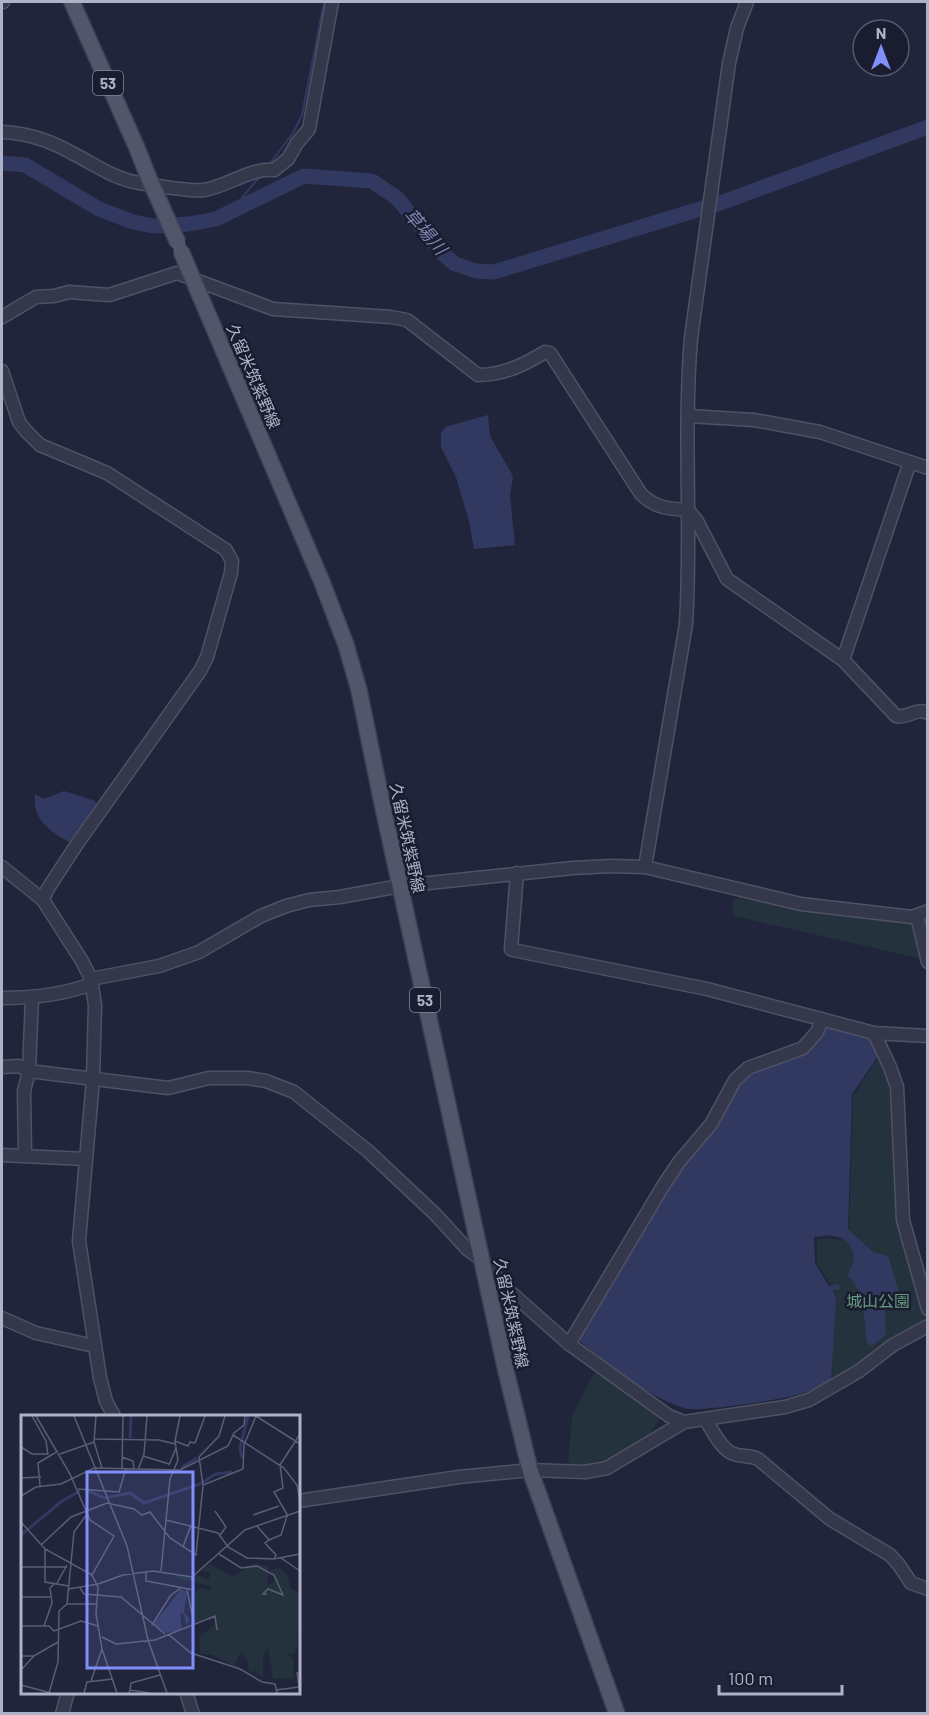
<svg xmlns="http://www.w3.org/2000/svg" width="929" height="1715" font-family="Barlow,'Noto Sans JP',sans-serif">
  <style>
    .green { fill: #23323c }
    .water { fill: #323960 }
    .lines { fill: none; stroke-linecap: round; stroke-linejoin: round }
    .stream { stroke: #323960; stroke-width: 2 }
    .river { stroke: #323960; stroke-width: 15 }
    .minor-casing { stroke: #4f5265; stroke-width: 15 }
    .major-casing { stroke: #3e4154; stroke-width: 18 }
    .minor { stroke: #35384b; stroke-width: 12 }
    .major { stroke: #52566b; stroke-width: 15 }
    .major-bridge-casing { stroke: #3e4154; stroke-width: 18; stroke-linecap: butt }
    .major-bridge { stroke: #52566b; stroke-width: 15 }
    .labels { text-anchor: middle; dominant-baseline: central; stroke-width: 5; stroke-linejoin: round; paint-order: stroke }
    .shield { fill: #1a1d2f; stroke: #828599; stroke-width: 1.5 }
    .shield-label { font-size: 15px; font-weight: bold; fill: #afb2c7 }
    .street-label { font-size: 16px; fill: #afb2c7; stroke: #1a1d2f }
    .park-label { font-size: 16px; fill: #66997f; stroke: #1a1d2f }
    .water-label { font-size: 18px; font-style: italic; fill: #7e86b4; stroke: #1a1d2f }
    .inset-river { fill: none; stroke: #323960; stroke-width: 3 }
    .inset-road { fill: none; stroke: #5a5d73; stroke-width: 1.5 }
    .view { fill: #808ffb; fill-opacity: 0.15; stroke: #808ffb; stroke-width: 3 }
    .inset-edge { fill: none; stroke: #afb2c7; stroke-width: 3 }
  </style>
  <rect width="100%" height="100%" fill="#21253b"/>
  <g class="green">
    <polygon points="741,898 810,910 906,923 927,923 927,955 918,958 734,916 732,910 734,899"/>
    <polygon points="879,1057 894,1082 896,1137 920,1295 927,1321 833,1383 832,1360 836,1302 835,1292 817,1263 817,1239 827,1238 840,1240 849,1228 853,1096"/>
    <path d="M 598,1372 L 660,1418 C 652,1438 614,1464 592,1466 C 584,1467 576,1465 568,1465 L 572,1417 L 593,1374 Z"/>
  </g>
  <g class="water">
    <polygon points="488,415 490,436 513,476 510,496 515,545 474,549 469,521 456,477 441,447 441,434 445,427"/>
    <path d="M 64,791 L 95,801 L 97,805 L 69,842 C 49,831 32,819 35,794 L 44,799 Z"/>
    <path d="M 825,1023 L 870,1035 L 879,1055 L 852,1094 L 848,1229 L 873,1252 L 888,1256 L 900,1295 L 885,1311 L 886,1335 L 872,1346 L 867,1343 C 864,1321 865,1290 847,1275 L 854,1262 C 854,1235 835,1234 814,1237 L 815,1263 L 829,1286 L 839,1284 L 840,1289 L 833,1290 L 836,1300 L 831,1381 C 821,1385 811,1391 801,1394 C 783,1399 699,1413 684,1408 C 644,1395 610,1365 577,1339 L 686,1161 L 740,1082 L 757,1069 L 799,1057 L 820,1040 Z"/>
  </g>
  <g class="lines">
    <g class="stream">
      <polyline points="268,166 293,133 302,115 324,2"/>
      <polyline points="231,211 261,175"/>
    </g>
    <polyline class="river" points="2,163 25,165 99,209 133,222 153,226 189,224 216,219 304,176 372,181 397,198 443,254 455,264 476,271 494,272 723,202 928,127"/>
    <defs>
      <g id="minor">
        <polyline points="2,2 3,2"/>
        <path d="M 2,132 C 26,133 51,141 72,153 C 94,164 114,179 139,183 C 153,185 191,192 204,190 C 228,186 250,168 274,170 L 288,159 L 297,143 L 309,129 L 332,2"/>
        <path d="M 2,317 L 36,297 L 54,296 L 69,292 L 109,295 L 177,273 L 273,309 L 391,317 L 407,320 L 478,375 C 503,375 524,365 545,352 L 550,353 L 641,494 C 655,508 669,509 688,510 L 697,521 L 727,579 L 843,660 L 896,716 C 908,719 916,707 928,713"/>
        <polyline points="2,371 19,422 26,431 40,445 107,473 226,550 232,561 231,573 207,657 200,671 77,844 47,890 43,900 82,961 91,979 95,1005 93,1079 79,1241 100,1378 106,1401 114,1416"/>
        <polyline points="689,416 754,420 820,432 928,468"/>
        <polyline points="843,660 910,462"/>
        <polyline points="2,867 43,900"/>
        <path d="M 645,867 L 686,624 C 692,529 683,433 691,338 L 729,63 L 737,28 L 747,2"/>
        <polyline points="517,873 511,949 513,950 707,989 874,1033 928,1036"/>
        <polyline points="917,916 928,962"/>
        <polyline points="91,979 159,966 182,958 199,952 261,916 286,906 309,900 340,897 400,886 573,868 611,866 645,867 801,904 912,917 928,911"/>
        <path d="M 2,998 C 33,998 62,995 92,984"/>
        <polyline points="874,1033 890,1067 897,1087 903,1220 928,1309"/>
        <polyline points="2,1067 19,1066 29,1071 168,1088 209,1078 247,1078 266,1081 294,1092 368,1151 435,1214 467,1249 482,1260 508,1290 569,1344 669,1416 684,1422"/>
        <polyline points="2,1155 85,1159"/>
        <polyline points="25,1155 24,1091 29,1071 32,998"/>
        <polyline points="2,1318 36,1333 94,1346"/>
        <polyline points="569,1344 663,1186 679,1162 711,1124 735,1080 748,1068 803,1048 817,1032 822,1019"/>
        <path d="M 706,1420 C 712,1430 722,1451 734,1454 C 742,1457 749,1455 758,1459 L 830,1519 L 890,1555 L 899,1565 L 911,1583 L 928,1589"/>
        <polyline points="298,1501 459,1477 530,1470 585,1472 607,1468 684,1422 785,1407 809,1400 859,1371 893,1345 928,1326"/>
        <polyline points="186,1692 193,1714"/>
        <polyline points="62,1714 68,1692"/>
      </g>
      <g id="major">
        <polyline points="72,2 137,148 148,176"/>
        <polyline points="201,298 322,582 346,645 359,690 382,803 506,1371 530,1470 617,1714"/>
      </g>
    </defs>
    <use href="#minor" class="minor-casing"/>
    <use href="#major" class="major-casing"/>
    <use href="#minor" class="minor"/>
    <use href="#major" class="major"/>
    <defs>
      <g id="major-bridge">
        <polyline points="148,176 178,243"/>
        <polyline points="181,251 201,298"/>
      </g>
    </defs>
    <use href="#major-bridge" class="major-bridge-casing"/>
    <use href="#major-bridge" class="major-bridge"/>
  </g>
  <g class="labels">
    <g class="shield">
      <rect x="93" y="71" width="30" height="24" rx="4.5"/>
      <rect x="410" y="988" width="30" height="24" rx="4.5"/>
    </g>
    <g class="shield-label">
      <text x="108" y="83">53</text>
      <text x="425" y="1000">53</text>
    </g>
    <g class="street-label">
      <text transform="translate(254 376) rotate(67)">久留米筑紫野線</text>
      <text transform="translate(408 838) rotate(78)">久留米筑紫野線</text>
      <text transform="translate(512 1313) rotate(78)">久留米筑紫野線</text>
    </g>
    <g class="park-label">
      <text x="878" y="1300">城山公園</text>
    </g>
    <g class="water-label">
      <text transform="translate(426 231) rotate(49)">草場川</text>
    </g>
  </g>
  <g transform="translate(21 1415)">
    <rect width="279" height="279" fill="#21253b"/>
    <path d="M 232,148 L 248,152 L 246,170 L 254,167 L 250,155 L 258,152 L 267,161 L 270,174 L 279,177 L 277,232 L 273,239 L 265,239 L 272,244 L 273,263 L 252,264 L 247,233 L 242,240 L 242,263 L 234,256 L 228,258 L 226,244 L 219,238 L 213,251 L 190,239 L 179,239 L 178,222 L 193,211 L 194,204 L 174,208 L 173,179 L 178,173 L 189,175 L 190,171 L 150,162 L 175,160 L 188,164 L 189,158 L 181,155 L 189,149 L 212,162 Z" fill="#23323c"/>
    <path d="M 160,174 L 166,177 L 163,197 L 169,205 L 165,210 L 163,199 L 159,198 L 161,215 L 145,218 L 132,210 Z" fill="#323960"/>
    <path class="inset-river" d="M 109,23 L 110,1M 221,43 L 219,33 L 227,1M 160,53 L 176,43M 67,76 L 84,83 L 109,78 L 123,88 L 179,69 L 195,59 L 211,57M 0,120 L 41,86 L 59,76"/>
    <path class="inset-road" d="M 11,1 L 25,26 L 27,40M 15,1 L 49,59 L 69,105 L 93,121 L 71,160 L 77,172 L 75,199 L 81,234 L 96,278M 53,1 L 106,131 L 127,225 L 146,278M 75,1 L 73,27 L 81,53M 235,1 L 279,29M 212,20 L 263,53 L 276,70 L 279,86M 74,24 L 138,25 L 154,29M 154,26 L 167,31 L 169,27 L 174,28M 174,28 L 184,1M 0,32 L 11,39 L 26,39M 39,39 L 73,27M 122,41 L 148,49M 101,42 L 112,46 L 113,54M 148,50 L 155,33M 101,53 L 102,1M 117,55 L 123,39 L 126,1M 0,63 L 20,62M 182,70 L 222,54 L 223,30 L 235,1M 19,71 L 17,48 L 37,36M 57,74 L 98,77 L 105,53M 0,81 L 15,72 L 40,69 L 73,53 L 159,55 L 207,31 L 213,18 L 223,10 L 224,1M 194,96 L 205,112 L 199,120M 232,100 L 258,91M 267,101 L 253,77 L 262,73 L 259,50 L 279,19M 145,105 L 197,118 L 207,132 L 226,143 L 253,144 L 279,139M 0,107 L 24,134 L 71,160M 236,111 L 248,125M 248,125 L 260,120 L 266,101M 248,125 L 244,128 L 255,140 L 253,144M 20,130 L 50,102 L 86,88 L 113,94 L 121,100 L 129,97 L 149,123 L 175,140 L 182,70 L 178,42 L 198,21 L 204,1M 162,132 L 170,110M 24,134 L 24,167 L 48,171M 198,139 L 220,153 L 236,151 L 253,160 L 262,180 L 247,174 L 242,179 L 246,179M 260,143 L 279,156M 0,152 L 46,152M 140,156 L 149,64 L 157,45 L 154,26 L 159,1M 125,157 L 125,166 L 173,175 L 171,162M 36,168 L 46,150M 77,169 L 102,160 L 132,156 L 171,162 L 224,115 L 279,96M 59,173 L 63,179 L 100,182 L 144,219M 48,174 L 77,169M 166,175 L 173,208M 0,182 L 30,182M 46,189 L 53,117 L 66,99M 131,210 L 150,180 L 160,173M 0,211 L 28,211 L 33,216 L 60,206 L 77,211M 23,211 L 31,188 L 29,173 L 34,168M 147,219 L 170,238 L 219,254 L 241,267 L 254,269 L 256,278M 81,222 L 95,229 L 134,225 L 194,201 L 196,215M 0,241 L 13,241 L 37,227M 0,255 L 13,241M 70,266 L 81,234M 0,270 L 30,278M 109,275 L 110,268 L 139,260M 255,275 L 278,272M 28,278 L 37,247 L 38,196 L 46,189 L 76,189M 63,278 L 66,267 L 92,264M 108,278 L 109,275 L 129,278M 279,278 L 276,258 L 279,257"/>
    <path class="view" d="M 66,57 L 172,57 L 172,253 L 66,253 Z"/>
    <rect width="279" height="279" class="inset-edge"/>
  </g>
  <rect width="929" height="1715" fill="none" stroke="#afb2c7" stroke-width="6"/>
  <g transform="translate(881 48)"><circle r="28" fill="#1a1d2f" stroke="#56596c" stroke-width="1.5"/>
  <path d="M0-4.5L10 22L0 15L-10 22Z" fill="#808ffb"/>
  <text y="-9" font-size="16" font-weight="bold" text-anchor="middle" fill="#afb2c7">N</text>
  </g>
  <path d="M719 1685v9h123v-9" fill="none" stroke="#afb2c7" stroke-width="3"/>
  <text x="728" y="1685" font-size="18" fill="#afb2c7" stroke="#1a1d2f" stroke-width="4.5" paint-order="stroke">100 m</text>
</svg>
